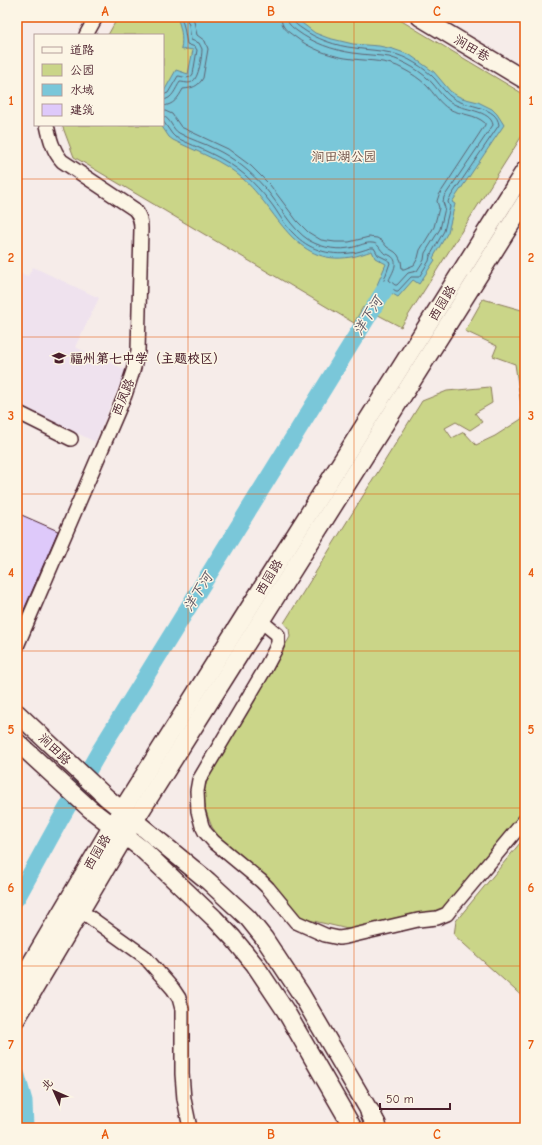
<svg xmlns="http://www.w3.org/2000/svg" width="542" height="1145" font-family="'Comic Neue','LXGW WenKai TC',sans-serif">
  <style>
    .built { fill: #efe2ee }
    .green { fill: #cad588; stroke: #8a7a5a }
    .water { fill: #7ac7d9; stroke: #678493 }
    .lines { fill: none; stroke-linecap: round; stroke-linejoin: round }
    .shore { stroke: #5d6271; stroke-width: 1 }
    .river { stroke: #7ac7d9; stroke-width: 17 }
    .building { fill: #dec9fa; stroke: #4a1f2b }
    .minor-casing { stroke: #4a1f2b; stroke-width: 16 }
    .major-casing { stroke: #4a1f2b; stroke-width: 20 }
    .highway-casing { stroke: #4a1f2b; stroke-width: 22 }
    .minor { stroke: #fcf5e5; stroke-width: 13 }
    .major { stroke: #fcf5e5; stroke-width: 17 }
    .highway { stroke: #fcf5e5; stroke-width: 19 }
    .grid { fill: none; stroke: #e8590c; stroke-width: 1; stroke-opacity: 0.55 }
    .labels { text-anchor: middle; dominant-baseline: central; stroke-width: 3; stroke-linejoin: round; paint-order: stroke }
    .street-label { font-size: 13px; fill: #4a1f2b; stroke: #fcf5e5 }
    .park-label { font-size: 13px; fill: #6a4c42; stroke: #fcf5e5 }
    .poi-label { font-size: 13px; font-weight: bold; fill: #4a1f2b; stroke: #fcf5e5; text-anchor: start }
    .water-label { font-size: 14px; font-style: italic; fill: #58515f; stroke: #fcf5e5 }
    .neatline { fill: none; stroke: #e8590c; stroke-width: 1.5 }
    .grid-label { font-size: 13px; text-anchor: middle; font-weight: bold; fill: #e8590c }
  </style>
  <rect width="100%" height="100%" fill="#f6ece9"/>
  <filter id="ink" filterUnits="userSpaceOnUse"><feTurbulence type="fractalNoise" baseFrequency=".025" numOctaves="2"/><feDisplacementMap in="SourceGraphic" scale="8" xChannelSelector="R" yChannelSelector="G"/><feConvolveMatrix kernelMatrix="1 2 1 2 8 2 1 2 1" color-interpolation-filters="sRGB"/></filter>
  <g filter="url(#ink)">
    <polygon class="built" points="33,267 99,298 75,347 126,370 95,442 17,403 17,273 28,276"/>
    <g class="green">
      <polygon points="118,17 395,17 525,95 525,131 401,327 363,307 354,323 74,157 62,125 163,125 163,35 108,35"/>
      <polygon points="483,299 525,311 525,814 445,910 401,917 352,930 301,918 270,880 219,837 212,827 208,817 205,808 204,797 205,787 209,775 290,637 289,629 284,623 422,401 447,391 490,387 492,403 475,413 482,422 470,430 456,422 445,428 452,438 464,432 476,445 495,436 523,418 515,364 493,356 497,346 465,331"/>
      <polygon points="525,837 525,999 454,935 456,921"/>
    </g>
    <path class="water" d="M 177,17 L 294,17 L 315,33 L 328,38 L 353,44 L 379,46 L 393,49 L 410,55 L 434,72 L 450,91 L 456,95 L 462,98 L 478,102 L 492,109 L 497,114 L 504,125 L 452,202 L 455,204 L 448,232 L 433,258 L 435,260 L 419,284 L 413,280 L 398,297 L 377,285 L 386,264 L 375,258 L 372,251 C 365,253 358,256 351,257 C 293,267 278,209 242,178 C 222,160 197,152 173,140 L 169,137 L 161,125 L 163,125 L 163,93 L 176,70 L 188,74 L 193,50 L 187,49 L 183,50 L 181,49 C 183,37 181,28 177,17 Z"/>
    <g class="lines">
      <g class="shore">
        <path d="M 163,95 L 168,93 L 178,76 C 183,76 189,81 193,74 L 197,50 L 195,47 L 187,44 L 184,27 L 181,17"/>
        <path d="M 163,100 C 173,99 175,89 180,82 C 184,82 188,84 192,82 C 199,78 202,56 202,49 L 199,43 L 191,40 L 189,25 L 186,17"/>
        <path d="M 163,106 C 174,105 178,98 183,89 C 192,88 198,87 203,78 L 208,49 L 205,41 L 197,35 L 193,17"/>
        <path d="M 163,110 L 172,114 L 181,127 L 228,149 L 251,166 L 270,185 L 297,221 L 308,232 L 321,240 L 335,242 L 349,242 L 369,237 L 377,238 L 382,241 L 387,247 L 395,252 L 398,255 L 401,261 L 402,269 L 404,269 L 414,265 L 418,258 L 420,250 L 434,227 L 439,208 L 437,201 L 439,195 L 485,125 L 485,123 C 475,114 461,115 449,109 C 439,103 434,93 426,85 C 420,79 411,73 403,69 C 388,60 369,61 353,59 C 332,57 310,49 294,36 C 287,31 281,27 281,17"/>
        <path d="M 163,116 C 171,119 172,129 179,133 C 191,140 204,143 215,149 C 234,158 251,172 265,188 C 280,205 290,228 310,241 C 323,248 339,251 354,247 C 359,246 366,242 372,243 C 378,243 379,248 383,252 C 385,254 388,254 391,256 C 400,262 392,273 389,280 L 395,285 L 397,285 L 408,273 L 417,271 L 424,260 L 425,253 L 440,229 L 445,208 L 443,202 L 444,197 L 493,125 C 491,110 462,110 452,103 C 444,99 439,91 433,84 C 423,72 404,61 389,57 C 377,55 365,55 353,53 C 333,50 313,43 297,31 C 292,27 287,24 287,17"/>
        <path d="M 163,121 L 172,134 L 175,137 C 200,149 224,157 245,175 C 254,183 262,192 270,202 C 278,212 284,225 294,234 C 308,249 329,256 350,253 C 356,253 364,250 370,248 L 374,248 L 378,255 L 388,260 L 390,263 L 383,283 L 396,291 L 398,291 L 411,277 L 419,277 L 429,261 L 430,256 L 444,231 L 450,207 L 448,202 L 449,199 L 499,125 C 497,106 467,107 454,99 C 446,94 441,86 435,79 C 425,68 406,56 391,53 C 379,50 367,50 355,48 C 336,46 316,39 301,28 C 297,25 292,22 292,17"/>
      </g>
      <g class="river">
        <polyline points="17,898 60,820 99,752 385,289"/>
        <polyline points="17,1076 24,1101 25,1128"/>
      </g>
    </g>
    <polygon class="building" points="17,513 58,531 17,626"/>
    <g class="lines">
      <defs>
        <g id="minor">
          <polyline points="86,35 96,17"/>
          <polyline points="17,412 71,439"/>
          <polyline points="261,621 278,635 278,643 275,650 265,669 199,780 197,791 198,811 202,826 205,832 214,842 261,881 268,888 296,922 325,935 339,938 346,937 418,920 437,918 447,914 450,910 525,820"/>
          <path d="M 17,646 L 125,395 L 133,371 L 138,351 L 141,229 C 141,221 140,215 134,209 L 62,161 C 53,151 50,139 47,125"/>
          <polyline points="81,911 144,956 173,989 179,998 182,1009 182,1074 184,1099 190,1128"/>
        </g>
        <g id="major">
          <polyline points="420,17 525,80"/>
          <polyline points="17,713 107,798 208,881 248,918 264,938 301,994 377,1124"/>
          <polyline points="17,742 90,809 142,849 214,918 233,938 255,965 285,1010 353,1128"/>
          <polyline points="17,987 112,826 525,170"/>
          <polyline points="17,1018 125,836 525,202"/>
        </g>
        <polyline id="highway" points="370,1112 377,1128"/>
      </defs>
      <use href="#minor" class="minor-casing"/>
      <use href="#major" class="major-casing"/>
      <use href="#highway" class="highway-casing"/>
      <use href="#minor" class="minor"/>
      <use href="#major" class="major"/>
      <use href="#highway" class="highway"/>
    </g>
  </g>
  <path class="grid" d="M 188,17 L 188,1128M 354,17 L 354,1128M 17,179 L 525,179M 17,337 L 525,337M 17,494 L 525,494M 17,651 L 525,651M 17,808 L 525,808M 17,966 L 525,966"/>
  <defs>
    <symbol id="school-bare" viewBox="-9 -9 18 18"><path d="M0-5L7-2L0 1L-7-2ZM-4 1L0 2.5L4 1V4Q0 6-4 4Z" fill="#4a1f2b" stroke="#fcf5e5" stroke-width="2.5" paint-order="stroke"/></symbol>
  </defs>
  <g fill-rule="evenodd">
    <use href="#school-bare" x="49" y="348" width="20" height="20"/>
  </g>
  <g class="labels">
    <g class="street-label">
      <text transform="translate(472 48) rotate(31)">涧田巷</text>
      <text transform="translate(442 303) rotate(-58)">西园路</text>
      <text transform="translate(123 397) rotate(-68)">西凤路</text>
      <text transform="translate(269 577) rotate(-58)">西园路</text>
      <text transform="translate(55 749) rotate(44)">涧田路</text>
      <text transform="translate(97 852) rotate(-59)">西园路</text>
    </g>
    <g class="park-label">
      <text x="344" y="156">涧田湖公园</text>
    </g>
    <g class="poi-label">
      <text x="70" y="358">福州第七中学（主题校区）</text>
    </g>
    <g class="water-label">
      <text transform="translate(368 316) rotate(-58)">洋下河</text>
      <text transform="translate(198 592) rotate(-58)">洋下河</text>
    </g>
  </g>
  <rect width="542" height="1145" fill="none" stroke="#fcf5e5" stroke-width="44"/>
  <rect x="34" y="34" width="130" height="92" fill="#fcf5e5" stroke="#b59f9b"/>
  <rect x="42" y="47" width="20" height="6" fill="#fcf5e5" stroke="#b59f9b"/>
  <text x="70" y="54" font-size="12" fill="#4a1f2b">道路</text>
  <rect x="42" y="64" width="20" height="12" fill="#cad588" stroke="#b59f9b"/>
  <text x="70" y="74" font-size="12" fill="#4a1f2b">公园</text>
  <rect x="42" y="84" width="20" height="12" fill="#7ac7d9" stroke="#b59f9b"/>
  <text x="70" y="94" font-size="12" fill="#4a1f2b">水域</text>
  <rect x="42" y="104" width="20" height="12" fill="#dec9fa" stroke="#b59f9b"/>
  <text x="70" y="114" font-size="12" fill="#4a1f2b">建筑</text>
  <g transform="translate(54 1091) rotate(315)" stroke="#fcf5e5" stroke-width="3" paint-order="stroke">
  <path d="M0-3L7 15L0 10L-7 15Z" fill="#4a1f2b"/>
  <text y="-6" font-size="11" font-weight="bold" text-anchor="middle" fill="#4a1f2b">北</text>
  </g>
  <path d="M380 1103v6h70v-6" fill="none" stroke="#4a1f2b" stroke-width="2"/>
  <text x="386" y="1103" font-size="12" fill="#4a1f2b" stroke="#fcf5e5" stroke-width="3" paint-order="stroke">50 m</text>
  <rect x="22" y="22" width="498" height="1101" class="neatline"/>
  <g class="grid-label">
    <text x="105" y="16">A</text>
    <text x="271" y="16">B</text>
    <text x="437" y="16">C</text>
    <text x="11" y="105">1</text>
    <text x="531" y="105">1</text>
    <text x="11" y="262">2</text>
    <text x="531" y="262">2</text>
    <text x="11" y="420">3</text>
    <text x="531" y="420">3</text>
    <text x="11" y="577">4</text>
    <text x="531" y="577">4</text>
    <text x="11" y="734">5</text>
    <text x="531" y="734">5</text>
    <text x="11" y="892">6</text>
    <text x="531" y="892">6</text>
    <text x="11" y="1049">7</text>
    <text x="531" y="1049">7</text>
    <text x="105" y="1139">A</text>
    <text x="271" y="1139">B</text>
    <text x="437" y="1139">C</text>
  </g>
</svg>
